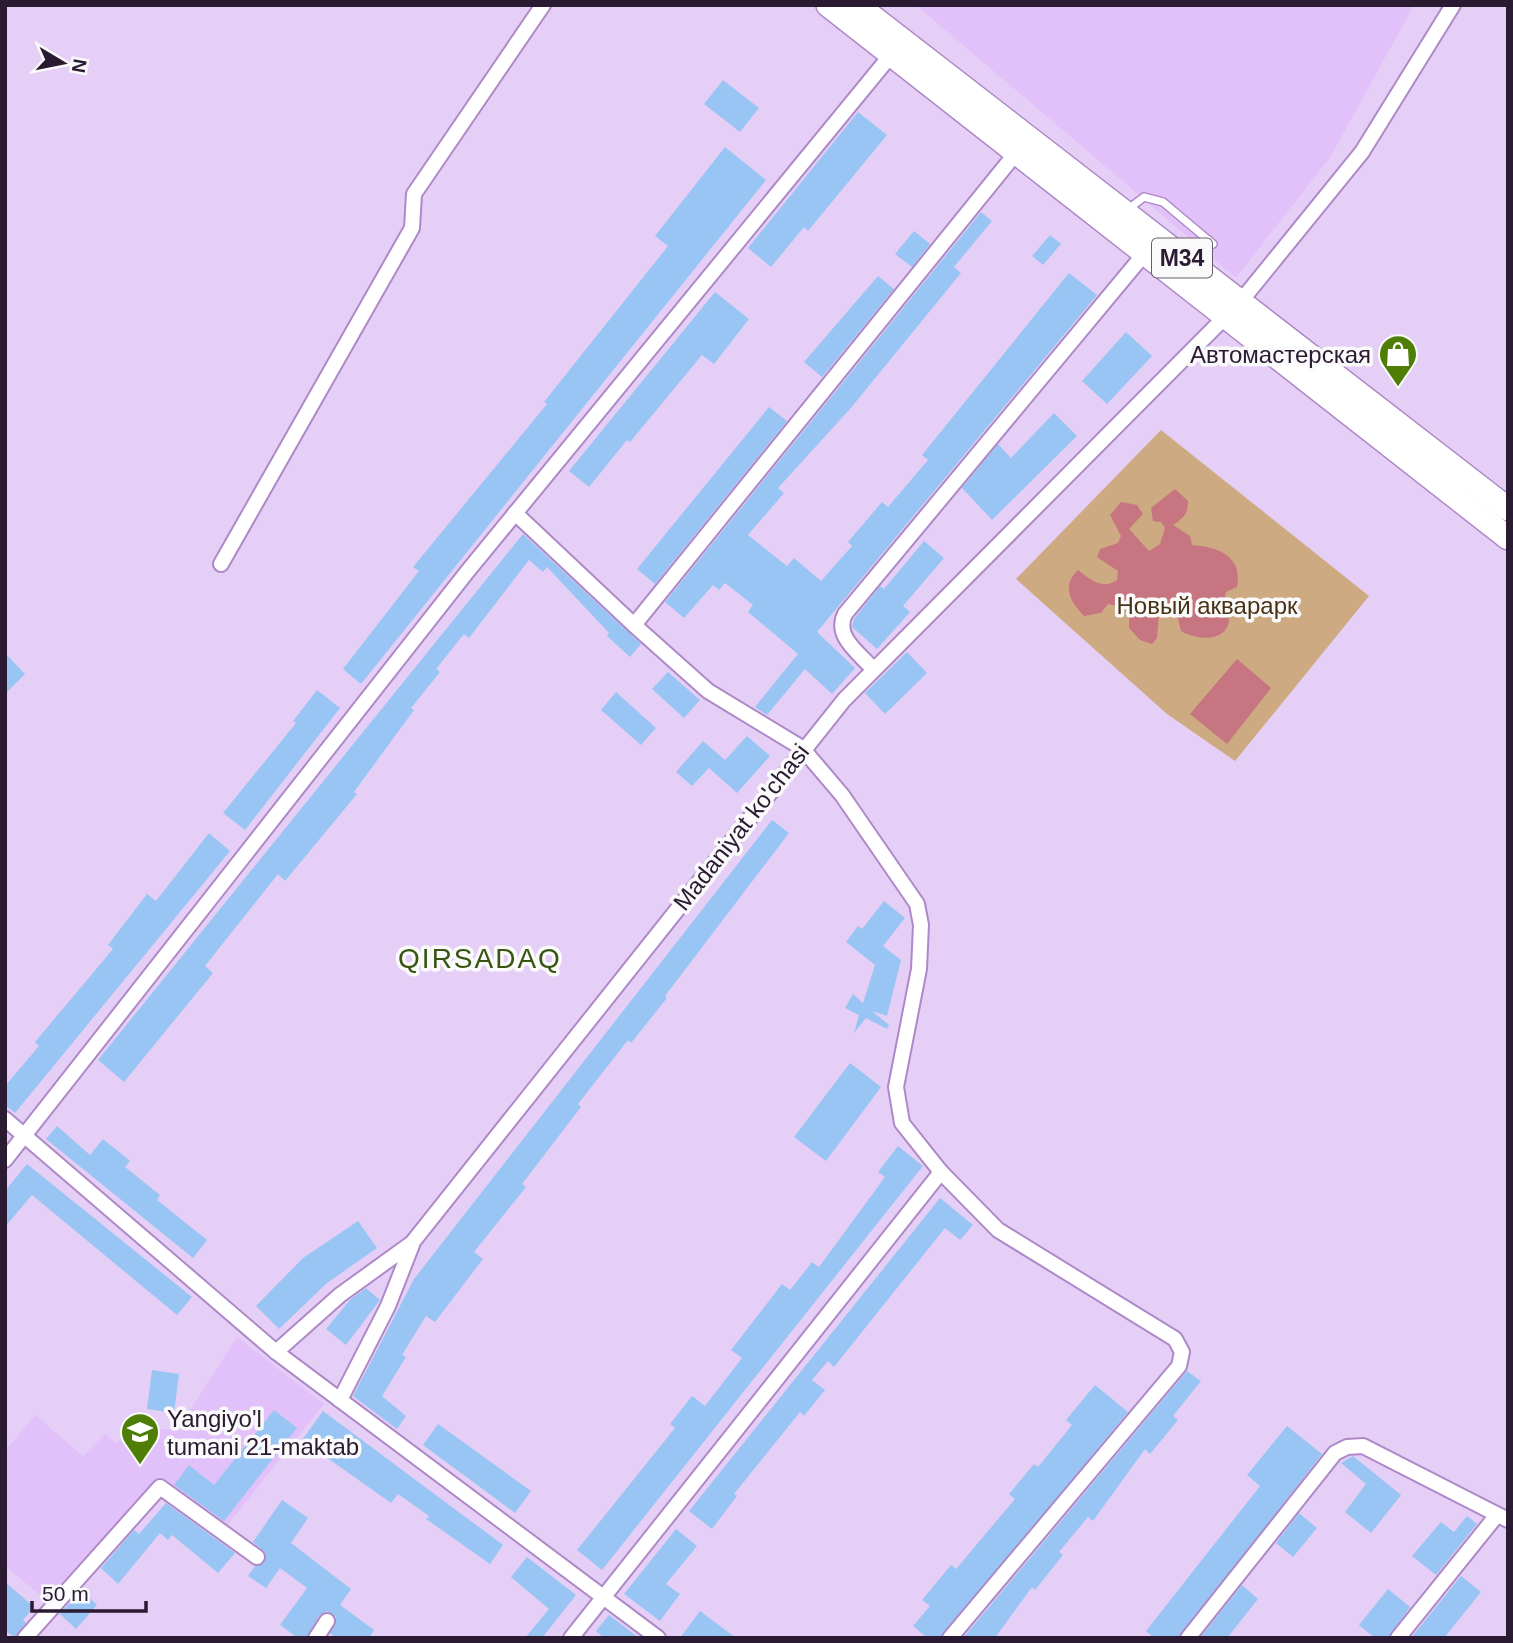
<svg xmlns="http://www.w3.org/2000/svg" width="1513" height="1643" font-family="Arial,sans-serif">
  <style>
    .built { fill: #e2c1fa }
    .green { fill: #cdaa81 }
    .water { fill: #c67581 }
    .building { fill: #99c5f4 }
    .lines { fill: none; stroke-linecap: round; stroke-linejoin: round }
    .lane-casing { stroke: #ae89c7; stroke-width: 10 }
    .street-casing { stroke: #ae89c7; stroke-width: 18 }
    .primary-casing { stroke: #ae89c7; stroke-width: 26 }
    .lane { stroke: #fff; stroke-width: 7 }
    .street { stroke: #fff; stroke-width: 14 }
    .primary { stroke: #fff; stroke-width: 23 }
    .labels { text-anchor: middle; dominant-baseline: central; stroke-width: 7; stroke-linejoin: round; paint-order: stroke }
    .shield { fill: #fafafa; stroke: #685e6f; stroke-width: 2 }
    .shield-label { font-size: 23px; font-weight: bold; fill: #2a1b33 }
    .poi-label { font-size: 24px; fill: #2a1b33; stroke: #fafafa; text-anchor: end }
    .park-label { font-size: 24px; fill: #483216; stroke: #fafafa }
    .street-label { font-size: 24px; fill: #2a1b33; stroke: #fafafa }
    .quarter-label { font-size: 28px; letter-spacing: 2px; fill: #375511; stroke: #fafafa }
  </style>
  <rect width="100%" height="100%" fill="#e6cff6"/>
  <g class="built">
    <polygon points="916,5 1414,5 1331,156 1236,278"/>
    <polygon points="237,1337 324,1404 226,1527 160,1476 46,1600 5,1566 5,1451 35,1415 83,1456 105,1434 116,1443 147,1429 178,1429"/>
  </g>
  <polygon class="green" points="1161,430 1369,596 1235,761 1167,714 1016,579"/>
  <g class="water">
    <path d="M 1175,489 L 1188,501 C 1188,515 1183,518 1173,525 L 1190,536 L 1192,545 C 1217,547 1243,555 1237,587 L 1226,592 C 1223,602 1228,605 1229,614 C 1232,643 1197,641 1181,631 L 1177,615 L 1167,609 L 1159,614 L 1157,638 L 1152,644 L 1140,640 L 1129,628 L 1129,614 L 1118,606 L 1108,604 L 1101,613 L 1084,616 C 1069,601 1062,585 1078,570 C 1091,580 1102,590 1117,580 L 1118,571 L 1097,557 L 1100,549 L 1118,543 L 1121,536 L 1110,515 L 1121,502 L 1137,505 L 1143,514 L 1129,529 L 1149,551 L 1160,544 L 1165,528 L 1161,522 L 1153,521 L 1151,508 Z"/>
    <polygon points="1237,659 1271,688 1227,744 1190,714"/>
  </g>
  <g class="building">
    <polygon points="723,80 759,108 740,132 704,104"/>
    <polygon points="858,112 887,135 808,231 804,227 771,267 748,248"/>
    <polygon points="725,147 766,180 361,684 343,669 419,571 413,567 547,404 544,402 668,246 655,236"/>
    <polygon points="981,212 992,221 954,267 961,273 850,409 778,488 784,493 748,535 787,566 794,558 821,581 852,546 848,542 882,502 888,507 928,460 922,455 1069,273 1097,295 817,632 855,668 832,694 805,669 767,715 755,707 798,654 748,612 753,605 725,583 719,590 713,585 684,618 665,602"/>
    <polygon points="914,231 930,244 912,267 895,254"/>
    <polygon points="1050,235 1061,244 1043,265 1032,256"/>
    <polygon points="878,276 894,289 822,377 804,362"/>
    <polygon points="715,292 749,319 714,364 702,355 630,442 627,440 589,487 569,471"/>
    <polygon points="1126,332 1152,356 1107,404 1082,381"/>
    <polygon points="769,407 787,421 655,584 637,569"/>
    <polygon points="1054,413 1077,436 992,520 962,488 998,444 1011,458"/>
    <polygon points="523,534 641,644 630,657 607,636 609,633 547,567 543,572 529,560 469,638 464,634 436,669 440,672 411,708 414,710 354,792 357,794 285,881 278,874 205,966 213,973 124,1082 98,1060"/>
    <polygon points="924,541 944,558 903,606 910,612 877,649 852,627 854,619 880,586 884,589"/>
    <polygon points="907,652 927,673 885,714 865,693"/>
    <polygon points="5,653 25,674 5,694"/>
    <polygon points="668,672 700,700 684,718 652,689"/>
    <polygon points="317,690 340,708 245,830 223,813 296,723 293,721"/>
    <polygon points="616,692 656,728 641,745 601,710"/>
    <polygon points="747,736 770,756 737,793 709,768 692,786 676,772 703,741 725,760"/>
    <polygon points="772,820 789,833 665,996 667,998 631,1043 628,1040 578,1104 581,1107 522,1184 526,1187 474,1252 483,1259 435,1322 426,1316 402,1355 406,1357 382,1396 406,1416 397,1429 353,1396 414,1279"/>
    <polygon points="209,833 230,851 15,1113 5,1105 5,1086 39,1046 35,1042 113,949 108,945 147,894 156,901"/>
    <polygon points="884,901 905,918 883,946 901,960 887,1016 872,1011 889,1025 887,1029 866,1018 854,1033 859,1015 845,1008 853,994 863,1003 875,965 846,942 858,926 862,929"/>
    <polygon points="850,1063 881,1087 826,1161 794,1137"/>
    <polygon points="57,1126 90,1155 103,1139 130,1161 125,1167 160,1195 157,1200 207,1240 193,1258 46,1139"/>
    <polygon points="898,1146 923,1166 602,1570 577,1550 675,1428 670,1424 692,1396 705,1406 742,1358 731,1350 782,1284 790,1290 812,1262 819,1267 885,1177 878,1172"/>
    <polygon points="27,1164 192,1297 177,1315 32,1195 5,1227 5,1191"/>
    <polygon points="940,1198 973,1225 960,1240 945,1228 834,1367 828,1361 812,1380 825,1390 804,1416 800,1412 734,1494 737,1496 712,1529 689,1511"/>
    <polygon points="358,1221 377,1248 327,1283 279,1329 256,1306 303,1258"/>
    <polygon points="366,1288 380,1300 346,1345 326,1329 350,1300"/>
    <polygon points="152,1370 179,1374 174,1413 147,1409"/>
    <polygon points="1187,1371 1201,1381 1173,1416 1178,1420 1150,1454 1145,1449 1093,1521 1088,1517 1059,1552 1063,1555 1035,1590 1032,1587 995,1638 963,1638"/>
    <polygon points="1095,1385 1128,1412 941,1638 927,1638 913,1626 930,1606 922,1600 951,1565 956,1569 1015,1499 1009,1494 1034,1464 1038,1467 1072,1425 1066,1420"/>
    <polygon points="274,1410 297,1428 224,1521 174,1485 189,1465 214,1485"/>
    <polygon points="323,1411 503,1545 490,1564 426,1519 429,1516 398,1494 391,1503 302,1440"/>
    <polygon points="438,1424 531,1491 515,1513 423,1445"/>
    <polygon points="1287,1426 1322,1454 1179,1638 1154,1638 1146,1631 1260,1486 1247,1475"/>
    <polygon points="1353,1456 1401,1495 1371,1533 1345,1512 1366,1484 1341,1463"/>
    <polygon points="282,1500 308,1518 291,1543 351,1589 340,1605 374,1630 369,1638 336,1638 330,1633 336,1617 327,1611 319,1616 306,1638 298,1638 280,1625 307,1588 280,1568 266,1588 248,1576 255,1566 265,1562 265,1552 253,1542"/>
    <polygon points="166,1503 235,1553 218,1573 172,1535 168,1540 160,1533 118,1584 101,1568 134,1530 139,1534"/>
    <polygon points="1299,1513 1317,1528 1293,1557 1276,1543"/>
    <polygon points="1467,1516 1477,1524 1436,1575 1412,1556 1441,1522 1454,1532"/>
    <polygon points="676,1529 697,1546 666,1584 680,1594 660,1621 624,1594"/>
    <polygon points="527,1557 576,1595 542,1638 525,1638 549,1609 511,1577"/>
    <polygon points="1461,1576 1481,1592 1444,1638 1411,1638"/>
    <polygon points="5,1582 34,1607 23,1620 26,1623 16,1638 5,1631"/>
    <polygon points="1242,1585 1258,1599 1227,1638 1200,1638"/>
    <polygon points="1388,1589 1410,1607 1389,1638 1375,1638 1359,1625"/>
    <polygon points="81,1590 97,1605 76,1629 60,1614"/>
    <polygon points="700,1611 736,1638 680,1638"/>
    <polygon points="609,1615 639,1638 604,1638 596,1631"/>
  </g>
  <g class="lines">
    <defs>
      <polyline id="lane" points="1127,210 1144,197 1163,202 1213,244"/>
      <g id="street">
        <polyline points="515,513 634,625"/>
        <polyline points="221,564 412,228 414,194 543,5"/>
        <path d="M 872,668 C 858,652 834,636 845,614 L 1145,253"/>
        <polyline points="5,1119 276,1352 658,1638"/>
        <polyline points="5,1160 467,572 891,55"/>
        <polyline points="276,1352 340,1295 412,1243 844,700 1241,301 1362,152 1453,5"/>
        <polyline points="340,1400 388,1306 412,1245"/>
        <polyline points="25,1638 160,1487 257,1557"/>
        <polyline points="316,1638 327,1621"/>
        <polyline points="571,1638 941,1172"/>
        <polyline points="950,1638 1179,1366 1182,1352 1175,1339 998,1230 941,1172 902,1123 896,1087 919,969 921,925 917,904 842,795 802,748 708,691 634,625 1016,153"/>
        <polyline points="1188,1638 1335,1453 1347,1447 1363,1446 1508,1520"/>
        <polyline points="1398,1638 1497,1515"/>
      </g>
      <g id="primary">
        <polyline points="828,5 1508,538"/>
        <polyline points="857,5 1508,509"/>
      </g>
    </defs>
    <use href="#lane" class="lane-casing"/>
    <use href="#street" class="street-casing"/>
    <use href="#primary" class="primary-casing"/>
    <use href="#lane" class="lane"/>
    <use href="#street" class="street"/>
    <use href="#primary" class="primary"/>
  </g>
  <defs>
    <symbol id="shop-pin" viewBox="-11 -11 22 30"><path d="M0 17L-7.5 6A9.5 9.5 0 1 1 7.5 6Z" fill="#4f7e07" stroke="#fafafa"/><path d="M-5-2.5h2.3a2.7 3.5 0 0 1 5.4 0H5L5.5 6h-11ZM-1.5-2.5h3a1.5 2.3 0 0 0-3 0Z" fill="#fff"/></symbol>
    <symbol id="school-pin" viewBox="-11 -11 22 30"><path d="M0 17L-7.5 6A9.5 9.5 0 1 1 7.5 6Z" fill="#4f7e07" stroke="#fafafa"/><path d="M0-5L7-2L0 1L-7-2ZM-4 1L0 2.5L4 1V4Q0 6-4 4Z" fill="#fff"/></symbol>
  </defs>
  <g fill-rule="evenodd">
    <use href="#shop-pin" x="1376" y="332" width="44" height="60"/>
    <use href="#school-pin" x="118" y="1410" width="44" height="60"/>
  </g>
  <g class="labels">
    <rect class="shield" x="1152" y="238.5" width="60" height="39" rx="5"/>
    <g class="shield-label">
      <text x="1182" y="258">M34</text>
    </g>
    <g class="poi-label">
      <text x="1371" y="354">Автомастерская</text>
      <text x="167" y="1418" text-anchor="start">Yangiyo'l<tspan x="167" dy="28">tumani 21-maktab</tspan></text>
    </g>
    <g class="park-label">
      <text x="1207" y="605">Новый акварарк</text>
    </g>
    <g class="street-label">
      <text transform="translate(741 827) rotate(-52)">Madaniyat ko'chasi</text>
    </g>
    <g class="quarter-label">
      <text x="480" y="958">QIRSADAQ</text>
    </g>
  </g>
  <rect width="1513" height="1643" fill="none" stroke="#2a1b33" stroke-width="14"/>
  <g transform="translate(63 63) rotate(100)" stroke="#fafafa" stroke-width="5" paint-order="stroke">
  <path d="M0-5L12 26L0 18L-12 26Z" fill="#2a1b33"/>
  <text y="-10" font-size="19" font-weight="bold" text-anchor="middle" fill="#2a1b33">N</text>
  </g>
  <path d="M32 1601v10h114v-10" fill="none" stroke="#2a1b33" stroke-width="3.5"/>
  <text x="42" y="1601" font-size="21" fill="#2a1b33" stroke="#fafafa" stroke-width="5" paint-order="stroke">50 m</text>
</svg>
